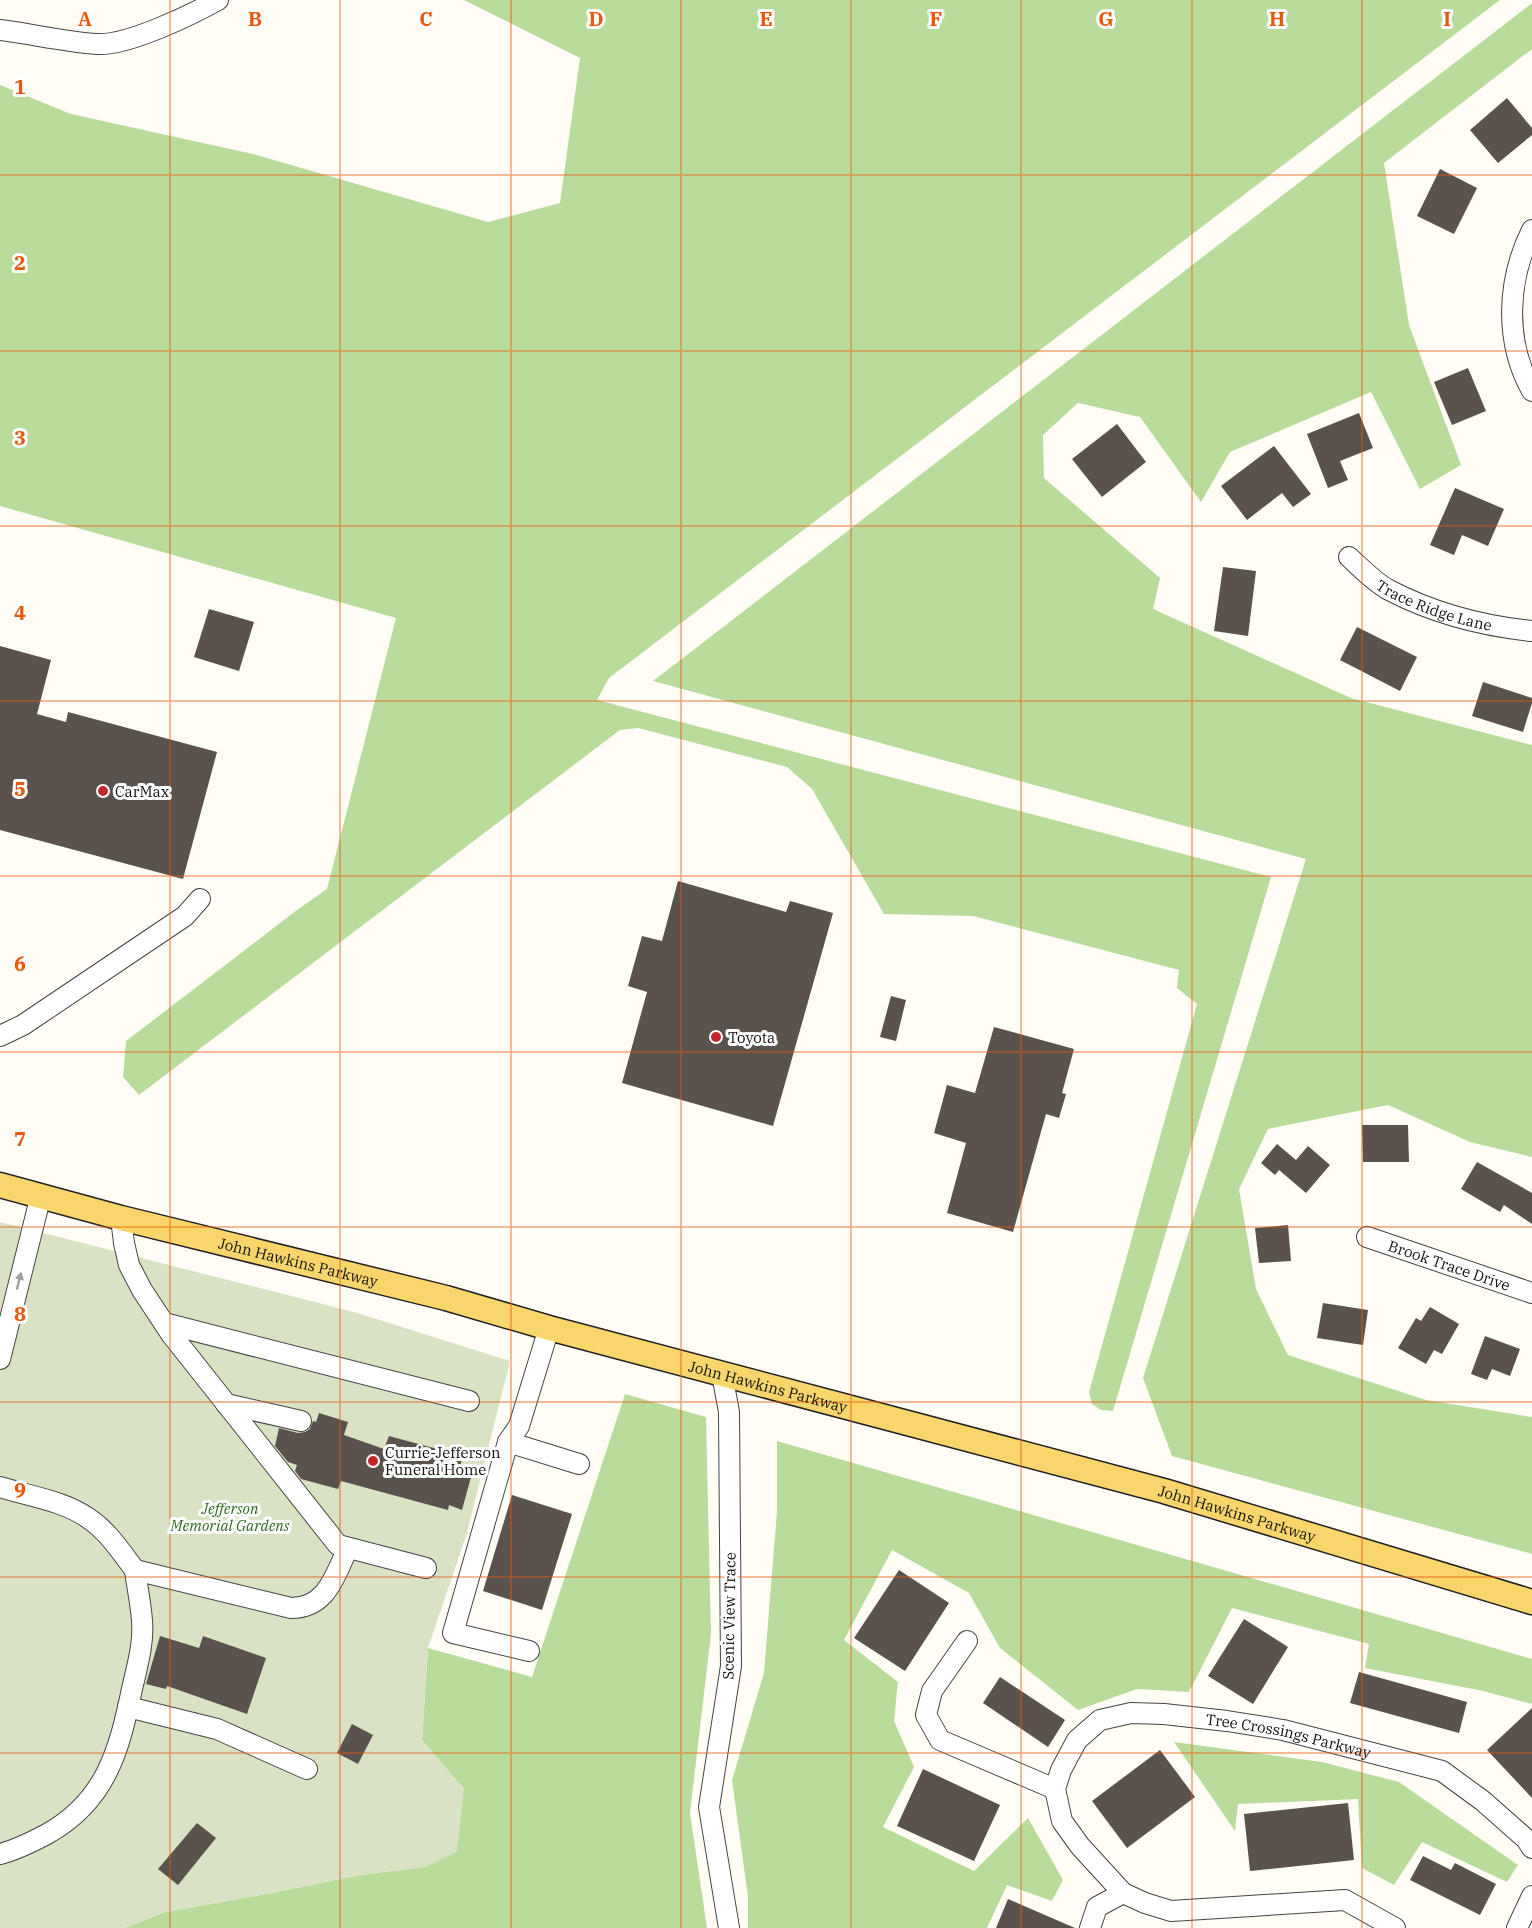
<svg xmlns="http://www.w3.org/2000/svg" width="1532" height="1928" font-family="'IBM Plex Serif',serif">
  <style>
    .forest { fill: #b9dc9c }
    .cemetery { fill: #d9e3c4 }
    .building { fill: #5a524d }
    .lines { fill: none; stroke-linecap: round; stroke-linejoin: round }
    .minor-casing { stroke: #444; stroke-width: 22 }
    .major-casing { stroke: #222; stroke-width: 27 }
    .minor { stroke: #fff; stroke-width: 20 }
    .major { stroke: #f9d66b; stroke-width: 24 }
    .oneway { fill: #a0a0a0 }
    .grid { fill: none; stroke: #e8590c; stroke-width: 1.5; stroke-opacity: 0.55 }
    .poi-dot { fill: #c4262e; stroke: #fff; stroke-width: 2 }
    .labels { text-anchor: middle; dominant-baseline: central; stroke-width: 6; stroke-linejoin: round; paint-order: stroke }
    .street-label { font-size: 15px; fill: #111; stroke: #fff }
    .poi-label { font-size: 15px; fill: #111; stroke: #fff; text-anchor: start }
    .park-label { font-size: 15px; font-style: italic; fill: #2f6b1f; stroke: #fff }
    .grid-label { font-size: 20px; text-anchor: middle; font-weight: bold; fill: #e8590c; stroke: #fff; stroke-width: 6; stroke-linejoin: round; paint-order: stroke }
  </style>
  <rect width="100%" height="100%" fill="#fffdf5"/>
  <g class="forest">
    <polygon points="464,0 1500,0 609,678 597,700 1271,877 1113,1411 1101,1410 1092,1404 1089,1392 1197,1004 1177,988 1179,970 973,916 884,914 812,789 787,767 638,728 620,730 139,1095 123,1077 126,1041 297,910 327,889 396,618 0,506 0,85 71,114 253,154 488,222 560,203 580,58"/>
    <polygon points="1532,3 1532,49 1384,163 1409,325 1461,465 1420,489 1371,392 1230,452 1201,502 1140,417 1078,403 1043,435 1044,478 1160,578 1153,609 1351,698 1532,745 1532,1157 1470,1142 1388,1105 1268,1129 1239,1189 1256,1289 1288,1355 1426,1400 1532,1417 1532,1554 1172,1456 1143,1378 1306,859 653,681"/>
    <polygon points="625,1394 706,1417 711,1634 690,1813 707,1928 124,1928 165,1912 271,1893 360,1875 424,1867 464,1789 422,1740 428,1648 532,1677"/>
    <polygon points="777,1441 1532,1659 1532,1704 1483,1691 1365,1668 1369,1644 1232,1608 1189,1692 1137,1689 1078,1710 1000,1648 969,1593 892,1550 844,1640 898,1682 894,1721 914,1767 883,1827 974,1871 1028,1818 1063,1880 1052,1901 1007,1885 987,1928 748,1928 748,1897 732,1780 764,1673 777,1511"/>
    <polygon points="1174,1742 1322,1762 1399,1782 1518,1865 1507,1882 1422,1842 1394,1885 1362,1868 1358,1799 1238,1804 1235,1831"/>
  </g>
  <polygon class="cemetery" points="0,1222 354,1312 510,1361 467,1533 428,1648 422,1740 464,1789 457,1852 425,1867 360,1875 271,1893 166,1912 124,1928 0,1928"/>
  <g class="building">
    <polygon points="1507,98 1532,128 1532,135 1498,163 1470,130"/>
    <polygon points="1440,169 1477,188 1454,234 1417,216"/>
    <polygon points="1468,368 1486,411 1452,425 1434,382"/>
    <polygon points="1359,413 1373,448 1340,461 1348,480 1328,488 1307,434"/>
    <polygon points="1117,424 1146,462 1102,497 1072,459"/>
    <polygon points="1274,446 1311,494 1293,507 1282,493 1247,520 1221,486"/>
    <polygon points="1455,488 1504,509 1488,546 1462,535 1454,555 1430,545"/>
    <polygon points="1223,567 1256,571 1248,636 1214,631"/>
    <polygon points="209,609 254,622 239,671 194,657"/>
    <polygon points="1357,627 1417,657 1400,691 1340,660"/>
    <polygon points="0,646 51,660 37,714 66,722 68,712 217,752 183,879 0,830"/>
    <polygon points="1483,682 1532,698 1532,703 1523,732 1472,716"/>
    <polygon points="678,881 786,912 790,901 833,913 773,1126 622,1083 647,992 628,986 642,936 662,941"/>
    <polygon points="891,996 906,1000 896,1041 880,1037"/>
    <polygon points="994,1027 1074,1049 1062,1093 1066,1094 1059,1118 1046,1114 1013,1232 947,1213 966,1143 934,1133 947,1085 975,1093"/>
    <polygon points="1362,1125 1408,1125 1409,1162 1363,1162"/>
    <polygon points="1277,1144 1296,1160 1308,1146 1330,1165 1306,1193 1279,1170 1275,1175 1261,1163"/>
    <polygon points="1477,1162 1532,1193 1532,1224 1504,1205 1500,1212 1461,1189"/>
    <polygon points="1288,1225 1291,1261 1259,1263 1255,1228"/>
    <polygon points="1323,1303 1368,1310 1363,1345 1317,1338"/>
    <polygon points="1430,1307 1459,1324 1442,1354 1434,1350 1426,1364 1398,1348 1416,1318 1421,1321"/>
    <polygon points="1485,1336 1520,1349 1510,1376 1492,1369 1487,1380 1471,1374"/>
    <polygon points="319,1413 348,1422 344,1435 384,1449 389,1436 463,1456 458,1474 471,1477 462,1510 449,1505 448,1510 341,1481 338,1489 301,1479 295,1471 297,1465 288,1462 275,1446 279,1428 298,1433 305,1432 310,1429 313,1421 316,1422"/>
    <polygon points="512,1495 572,1514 542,1610 483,1591"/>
    <polygon points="899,1570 949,1603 905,1671 854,1638"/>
    <polygon points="1244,1619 1288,1647 1253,1704 1208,1676"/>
    <polygon points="160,1636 199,1648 203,1636 266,1658 247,1714 167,1686 166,1689 146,1684"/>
    <polygon points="1359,1672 1467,1702 1459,1733 1350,1703"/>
    <polygon points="1000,1677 1065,1720 1048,1747 983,1703"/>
    <polygon points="1532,1708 1532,1798 1487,1750"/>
    <polygon points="352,1724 373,1735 358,1764 337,1753"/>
    <polygon points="1160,1750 1195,1797 1127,1848 1092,1801"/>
    <polygon points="923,1769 1000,1805 974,1861 897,1826"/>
    <polygon points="1348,1803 1354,1860 1250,1871 1244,1814"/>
    <polygon points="197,1823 216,1838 178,1885 158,1869"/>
    <polygon points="1423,1856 1451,1870 1455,1863 1496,1884 1480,1915 1410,1880"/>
    <polygon points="1008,1899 1075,1928 996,1928"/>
  </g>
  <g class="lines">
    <defs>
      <g id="minor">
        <path d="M 0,30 C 32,34 65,42 97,44 C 127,46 191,15 218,0"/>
        <path d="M 1532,230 C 1507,280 1504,341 1532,391"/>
        <path id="s1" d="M 1349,557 C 1361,568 1374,582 1389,590 C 1433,613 1483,626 1532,631"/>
        <polyline points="0,1036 23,1025 185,916 200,899"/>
        <polyline points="121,1218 124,1243 129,1265 142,1290 171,1334 338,1545 426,1568"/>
        <path id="s2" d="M 1367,1237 L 1532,1293"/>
        <polyline points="164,1323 469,1401"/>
        <polyline points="0,1359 41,1195"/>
        <polyline points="722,1374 729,1412 731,1666 709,1807 729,1928"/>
        <polyline points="226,1404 301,1421"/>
        <polyline points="508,1442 579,1464"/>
        <path d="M 0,1487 C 29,1496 64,1501 88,1518 C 108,1531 121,1552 135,1570"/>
        <polyline points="967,1641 932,1691 926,1715 940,1740 1055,1789"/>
        <polyline points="529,1651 453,1633 508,1442 519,1426 549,1328"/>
        <polyline points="128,1707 217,1729 307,1769"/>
        <path d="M 0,1854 C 16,1850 32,1842 47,1834 C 106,1801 119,1751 132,1689 C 137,1667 144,1643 142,1621 C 141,1604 137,1587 135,1570 L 291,1608 C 327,1608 335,1575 348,1548"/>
        <polyline points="1090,1928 1097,1907 1123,1893"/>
        <path id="s3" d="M 1395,1928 L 1345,1900 L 1171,1911 L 1145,1903 L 1123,1893 L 1080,1846 L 1062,1821 L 1055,1789 L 1061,1770 L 1077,1740 L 1100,1720 L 1131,1713 L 1164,1714 L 1227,1721 L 1283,1730 L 1442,1771 L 1483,1801 L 1526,1839 L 1532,1848"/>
        <polyline points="1517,1928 1532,1896"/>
      </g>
      <g id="major">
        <path id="s4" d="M 0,1185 L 121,1218 L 446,1298 L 549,1328 L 1164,1491 L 1532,1602"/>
      </g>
    </defs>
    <use href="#minor" class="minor-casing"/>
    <use href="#major" class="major-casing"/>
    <use href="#minor" class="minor"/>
    <use href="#major" class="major"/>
  </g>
  <defs><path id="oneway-solid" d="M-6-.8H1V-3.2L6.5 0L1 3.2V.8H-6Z" transform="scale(1.5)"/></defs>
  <use class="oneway" href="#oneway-solid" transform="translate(19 1281) rotate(-76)"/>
  <path class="grid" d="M 170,0 L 170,1928M 340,0 L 340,1928M 511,0 L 511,1928M 681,0 L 681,1928M 851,0 L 851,1928M 1021,0 L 1021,1928M 1192,0 L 1192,1928M 1362,0 L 1362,1928M 0,175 L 1532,175M 0,351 L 1532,351M 0,526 L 1532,526M 0,701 L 1532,701M 0,876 L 1532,876M 0,1052 L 1532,1052M 0,1227 L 1532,1227M 0,1402 L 1532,1402M 0,1577 L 1532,1577M 0,1753 L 1532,1753"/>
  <g class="poi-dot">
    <circle cx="103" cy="791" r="6"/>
    <circle cx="716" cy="1037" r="6"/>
    <circle cx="373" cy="1461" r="6"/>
  </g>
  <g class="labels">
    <g class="street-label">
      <text stroke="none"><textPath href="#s1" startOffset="100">Trace Ridge Lane</textPath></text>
      <text stroke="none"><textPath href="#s4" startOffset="308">John Hawkins Parkway</textPath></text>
      <text stroke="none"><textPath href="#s2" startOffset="87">Brook Trace Drive</textPath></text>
      <text stroke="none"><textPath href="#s4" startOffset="794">John Hawkins Parkway</textPath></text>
      <text stroke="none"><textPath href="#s4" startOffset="1280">John Hawkins Parkway</textPath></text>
      <text transform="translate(729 1616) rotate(-89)">Scenic View Trace</text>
      <text stroke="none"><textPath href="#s3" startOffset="686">Tree Crossings Parkway</textPath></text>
    </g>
    <g class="poi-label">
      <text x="115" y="791">CarMax</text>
      <text x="728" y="1037">Toyota</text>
      <text x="385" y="1452">Currie-Jefferson<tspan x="385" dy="17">Funeral Home</tspan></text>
    </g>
    <g class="park-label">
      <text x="230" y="1508">Jefferson<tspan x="230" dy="17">Memorial Gardens</tspan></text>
    </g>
  </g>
  <g class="grid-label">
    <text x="85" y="26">A</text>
    <text x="255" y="26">B</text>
    <text x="426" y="26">C</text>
    <text x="596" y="26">D</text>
    <text x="766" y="26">E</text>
    <text x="936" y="26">F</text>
    <text x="1106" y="26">G</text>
    <text x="1277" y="26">H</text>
    <text x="1447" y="26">I</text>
    <text x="20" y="94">1</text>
    <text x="20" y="270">2</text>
    <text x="20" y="445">3</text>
    <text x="20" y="620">4</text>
    <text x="20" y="796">5</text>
    <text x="20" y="971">6</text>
    <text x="20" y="1146">7</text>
    <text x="20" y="1321">8</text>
    <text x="20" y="1497">9</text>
  </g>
</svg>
